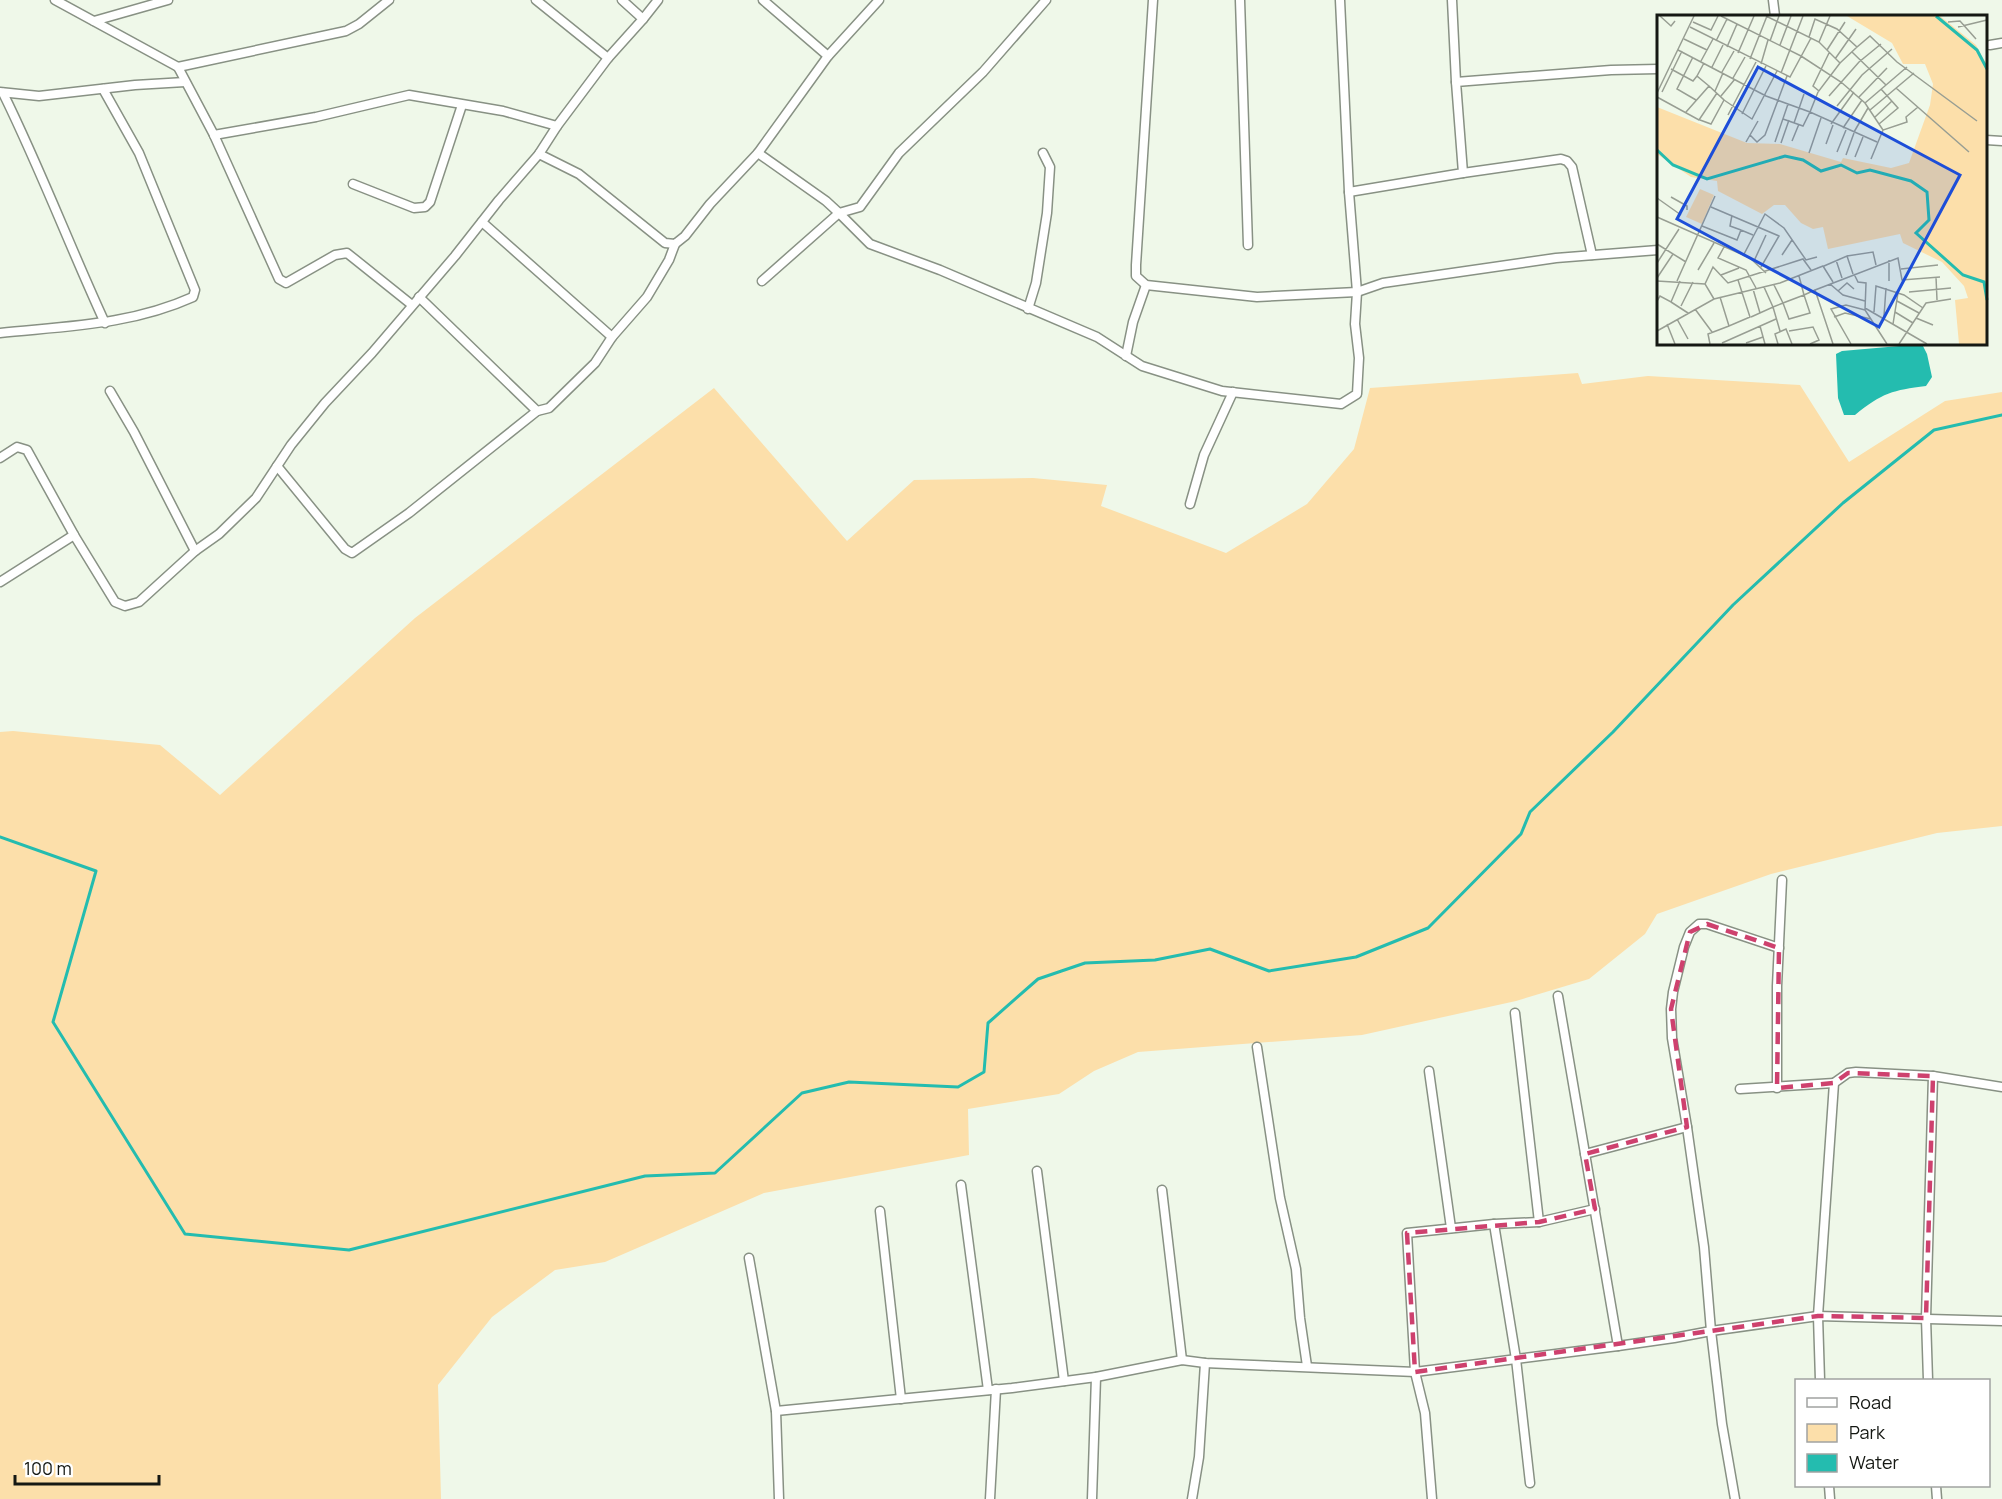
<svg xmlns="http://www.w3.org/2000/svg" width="2002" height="1499" font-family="Manrope,sans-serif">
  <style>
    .green { fill: #fcdfaa }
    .water { fill: #24bcaf }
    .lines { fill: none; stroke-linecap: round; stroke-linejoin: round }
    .stream { stroke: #24bcaf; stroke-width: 3 }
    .street-casing { stroke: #889184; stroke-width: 11 }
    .street { stroke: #fff; stroke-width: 8 }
    .marked { fill: none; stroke: #ce416e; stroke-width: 4.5; stroke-dasharray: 12 8; stroke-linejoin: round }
    .inset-river { fill: none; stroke: #24bcaf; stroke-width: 3 }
    .inset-road { fill: none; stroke: #989e93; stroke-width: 1.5 }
    .view { fill: #1d4ed8; fill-opacity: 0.15; stroke: #1d4ed8; stroke-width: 3 }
    .inset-edge { fill: none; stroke: #151813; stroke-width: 3 }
  </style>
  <rect width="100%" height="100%" fill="#eff8e9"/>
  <polygon class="green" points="1578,373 1582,384 1648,376 1800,385 1849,462 1945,401 2002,392 2002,826 1937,833 1771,874 1657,914 1645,934 1589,979 1516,1001 1362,1035 1138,1052 1094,1071 1059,1094 968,1109 969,1155 764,1193 605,1262 555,1270 492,1317 438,1385 441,1499 0,1499 0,732 13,731 160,745 220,795 415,618 714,388 847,541 914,480 1033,478 1107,485 1101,506 1226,553 1307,504 1354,449 1370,388"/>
  <path class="water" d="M 1922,344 L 1927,354 L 1932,377 L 1926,386 C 1893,390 1882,393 1855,415 L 1844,415 L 1838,398 L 1836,354 L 1842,351 Z"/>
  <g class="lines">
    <polyline class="stream" points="0,837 96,871 53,1022 185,1234 349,1250 645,1176 715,1173 802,1093 849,1082 958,1087 984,1072 988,1023 1038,979 1085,963 1155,960 1210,949 1269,971 1356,957 1428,928 1521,834 1530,812 1613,732 1733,605 1843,503 1934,430 2002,415"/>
    <defs>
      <g id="street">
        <polyline points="55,0 178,67 214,135 279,279 286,283 335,255 347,253 412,305"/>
        <polyline points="536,0 608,58"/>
        <polyline points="763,0 828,56"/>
        <polyline points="1153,0 1136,265 1136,276 1146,285 1257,297 1357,292 1383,283 1556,258 1658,250"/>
        <polyline points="1240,0 1248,245"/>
        <polyline points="1452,0 1456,82"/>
        <polyline points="1773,0 1775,16"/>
        <polyline points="643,19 658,0"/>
        <polyline points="94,21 168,0"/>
        <polyline points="1990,45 2002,43"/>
        <polyline points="178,67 346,31 359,24 389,0"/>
        <polyline points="0,92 39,96 135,85 185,82"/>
        <path d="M 3,93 C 40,168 70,247 105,323"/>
        <polyline points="214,135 316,117 409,95 503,111 557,126"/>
        <polyline points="1986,140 2002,141"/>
        <polyline points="758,153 826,201 839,213 860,207 899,153 983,72 1046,0"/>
        <polyline points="539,154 579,174 665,243 675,244 685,236 710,204 758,153 828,56 879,0"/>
        <polyline points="1463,173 1561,159 1567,161 1572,167 1592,255"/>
        <polyline points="353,184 414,208 425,207 430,202 462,105"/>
        <polyline points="1349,192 1463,173 1456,82 1611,70 1658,69"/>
        <polyline points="482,222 612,337"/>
        <polyline points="762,281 839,213 870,244 940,270 1097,337 1142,366 1222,391 1341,404 1357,394 1359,358 1355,324 1357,292 1349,192 1340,0"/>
        <polyline points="419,297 537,411 549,408 595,363 612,337 647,297 669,260 675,244"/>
        <polyline points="1028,309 1036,283 1047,213 1050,167 1043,153"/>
        <path d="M 0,333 C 67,326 131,325 193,297 L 195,290 L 139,153 L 103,89"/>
        <polyline points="1126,356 1133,322 1146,285"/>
        <polyline points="110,391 134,432 195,551"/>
        <polyline points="0,458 17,447 27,450 74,535 115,602 125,606 139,602 195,551 219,534 256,498 291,445 325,403 372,353 455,256 499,200 539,154 557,126 608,58 643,19 622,0"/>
        <polyline points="277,466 345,549 352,553 409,513 537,411"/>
        <polyline points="1190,504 1204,455 1233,392"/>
        <polyline points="0,582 74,535"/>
        <polyline points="1558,996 1618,1346"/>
        <polyline points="1515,1013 1539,1222"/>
        <polyline points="1257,1047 1280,1198 1296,1269 1300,1318 1307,1366"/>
        <polyline points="1429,1071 1451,1228"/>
        <polyline points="1777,1088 1777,986 1782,880"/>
        <polyline points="1740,1089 1834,1083"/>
        <polyline points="1585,1154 1687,1127"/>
        <polyline points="1037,1171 1064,1381"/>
        <polyline points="961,1185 988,1390"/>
        <polyline points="1162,1190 1182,1360"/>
        <polyline points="880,1211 901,1399"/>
        <polyline points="1494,1224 1516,1359 1530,1483"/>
        <polyline points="749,1258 776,1411 779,1499"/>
        <polyline points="1820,1380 1818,1316 1834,1083 1848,1073 1856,1072 1933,1076 2002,1087"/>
        <polyline points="1928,1380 1926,1318 1933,1076"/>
        <polyline points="776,1411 1012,1388 1096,1377 1182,1360 1205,1363 1415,1372 1407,1233 1494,1224 1539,1222 1595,1209"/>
        <polyline points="1829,1486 1830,1499"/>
        <polyline points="1936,1486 1937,1499"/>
        <polyline points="990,1499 996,1389"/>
        <polyline points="1092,1499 1096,1377"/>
        <polyline points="1192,1499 1199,1457 1205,1363"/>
        <polyline points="1432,1499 1425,1413 1415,1372 1618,1346 1674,1338 1711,1331 1818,1316 2002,1321"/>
        <polyline points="1735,1499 1722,1424 1711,1331 1704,1247 1687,1127 1672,1038 1671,1009 1673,992 1684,947 1690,932 1699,924 1707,924 1779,948"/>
      </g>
    </defs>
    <use href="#street" class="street-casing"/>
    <use href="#street" class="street"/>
  </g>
  <path class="marked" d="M 1707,924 L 1779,948 L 1777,1088 L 1834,1083 L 1848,1073 L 1933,1076 L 1926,1318 L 1818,1316 L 1415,1372 L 1407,1233 L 1539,1222 L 1595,1209 L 1585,1154 L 1687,1127 L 1671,1009 L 1690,932 Z"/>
  <g transform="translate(1657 15)">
    <rect width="330" height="330" fill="#eff8e9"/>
    <path d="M 190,1 L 283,1 L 319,30 L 330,50 L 330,329 L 302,329 L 298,285 L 311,283 L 307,271 L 285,247 L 246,228 L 243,219 L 171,234 L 166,212 L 156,214 L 144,208 L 128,190 L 117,190 L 105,199 L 61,176 L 60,166 L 34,162 L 0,139 L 0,92 L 90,128 L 123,129 L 184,147 L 186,143 L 234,153 L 252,148 L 273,90 L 276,69 L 268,49 L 246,49 L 235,28 ZM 43,174 L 57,180 L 45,209 L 29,202 Z" fill="#fcdfaa"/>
    <path class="inset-river" d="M 279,1 L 320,35 L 330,54M 0,135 L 16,150 L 50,164 L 128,141 L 146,145 L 164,156 L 184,150 L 200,158 L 213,155 L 254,166 L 270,177 L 272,205 L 259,218 L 306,260 L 327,267 L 330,285"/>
    <path class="inset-road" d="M 3,1 L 14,11 L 18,6M 64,1 L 144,41 L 184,67 L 208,88 L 226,115M 36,7 L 54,15 L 61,1M 291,7 L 303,6 L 319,24M 33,12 L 133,62 L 154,23M 301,12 L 330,5M 152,22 L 158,4 L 180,14 L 200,32 L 213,21 L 240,47 L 320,106M 27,24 L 50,35M 59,26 L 70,4M 113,26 L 122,1M 162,27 L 173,1M 123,30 L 134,1M 70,32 L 80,9M 21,35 L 109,81 L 153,97 L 161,77 L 183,48 L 162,27 L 109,1M 170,35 L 188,7M 195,37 L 229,70M 81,38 L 97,1M 36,42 L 20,74 L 39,85M 93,44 L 110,1M 178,44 L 199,14M 44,46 L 56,24M 183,48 L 200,32M 104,49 L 111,25M 55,52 L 66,30M 14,54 L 36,66 L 40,61M 65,57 L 77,36M 124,58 L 146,1M 76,63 L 88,42M 239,73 L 312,137M 58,76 L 66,58M 162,76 L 156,71 L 172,38M 5,77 L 25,36M 0,78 L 37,1M 64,81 L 78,64M 172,81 L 202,47 L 224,29M 0,82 L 42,105 L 60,78M 202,82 L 230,53M 67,85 L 95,104 L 120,56M 208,88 L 250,52M 180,91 L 205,60 L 235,34M 213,95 L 257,58M 29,97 L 52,71 L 40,61 L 47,48M 85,99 L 109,51M 71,100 L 99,47M 218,102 L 235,86M 126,104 L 146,111 L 153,97 L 220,127M 43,105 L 54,109 L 67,85 L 52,71M 137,108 L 147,79M 174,109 L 197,77M 222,109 L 241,93 L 224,74M 186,113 L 205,85M 197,117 L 211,93M 93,120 L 100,127 L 108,120 L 130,61M 135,126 L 142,109M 89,127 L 101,106M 118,127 L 131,89M 124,128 L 132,105M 169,129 L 176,110M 180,137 L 189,115M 152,138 L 164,103M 189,140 L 197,118M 198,142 L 206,122M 214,144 L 226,115 L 250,107 L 249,102 L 261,92M 14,182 L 30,191 L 30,195M 0,183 L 24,200M 54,192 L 122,221 L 104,252M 75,200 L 73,211 L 84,215M 0,202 L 93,243 L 109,258M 45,211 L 80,225 L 84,215 L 96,220M 0,229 L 29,247M 67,232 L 61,243 L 89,255 L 99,273M 125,240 L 135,225M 86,241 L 108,199 L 127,213 L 149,245 L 160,242M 190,241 L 216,237 L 219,250M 179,245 L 185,263M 97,246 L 109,220M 0,248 L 22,214M 167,251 L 190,241 L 196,259M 244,254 L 281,250M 41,255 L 57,228M 197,259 L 201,267 L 209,268 L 208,295 L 230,329M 64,260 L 82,253M 142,261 L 147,280 L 153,298 L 132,304 L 126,288 L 147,280 L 158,275M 279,262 L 280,285M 0,263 L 16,239M 0,266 L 48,269M 20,266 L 58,181M 232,266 L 232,245M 173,269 L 186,280 L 208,286M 107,272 L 116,292 L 126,288 L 117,270M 96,274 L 103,298M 181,276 L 190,268 L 197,274M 252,277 L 294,273M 63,282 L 72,311 L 93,302 L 81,265M 57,284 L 48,269 L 56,252 L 71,268 L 146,244 L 154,255M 0,286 L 3,281 L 14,287 L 23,266M 240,286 L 262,298M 14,287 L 31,298M 24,291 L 36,267M 208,293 L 270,329M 38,294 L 55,317M 217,297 L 219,271 L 247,280 L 266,293M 238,297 L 256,308M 227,301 L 229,273M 94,302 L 116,292 L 123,316M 177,302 L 188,298 L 214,304M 259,303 L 276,310M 20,304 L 31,324M 10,309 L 18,329M 236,309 L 241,278M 103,311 L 108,329M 0,316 L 57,284 L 123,268 L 166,251 L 176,267M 132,316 L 156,312 L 162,325 L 153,329M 65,328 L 119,304M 89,328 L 106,322M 53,329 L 51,319 L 72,311M 121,329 L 118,319 L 129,314 L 135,329M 176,329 L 158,275 L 241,243 L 245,265 L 283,262M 194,329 L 174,294 L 189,290 L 208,295M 242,329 L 269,288 L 294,284"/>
    <path class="view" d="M 101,52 L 303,160 L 222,312 L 20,204 Z"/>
    <rect width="330" height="330" class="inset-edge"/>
  </g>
  <rect x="1795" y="1379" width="195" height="108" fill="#ffffff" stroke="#a1a3a1" stroke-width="1.5"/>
  <rect x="1807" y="1398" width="30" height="9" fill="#ffffff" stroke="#a1a3a1" stroke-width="1.5"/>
  <text x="1849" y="1409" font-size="18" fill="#151813">Road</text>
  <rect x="1807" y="1424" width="30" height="18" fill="#fcdfaa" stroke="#a1a3a1" stroke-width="1.5"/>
  <text x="1849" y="1439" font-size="18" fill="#151813">Park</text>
  <rect x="1807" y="1454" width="30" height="18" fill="#24bcaf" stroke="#a1a3a1" stroke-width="1.5"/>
  <text x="1849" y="1469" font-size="18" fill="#151813">Water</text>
  <path d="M15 1475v9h144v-9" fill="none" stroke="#151813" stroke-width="3"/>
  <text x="24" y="1475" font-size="18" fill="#151813" stroke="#ffffff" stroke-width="4.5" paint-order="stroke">100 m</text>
</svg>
